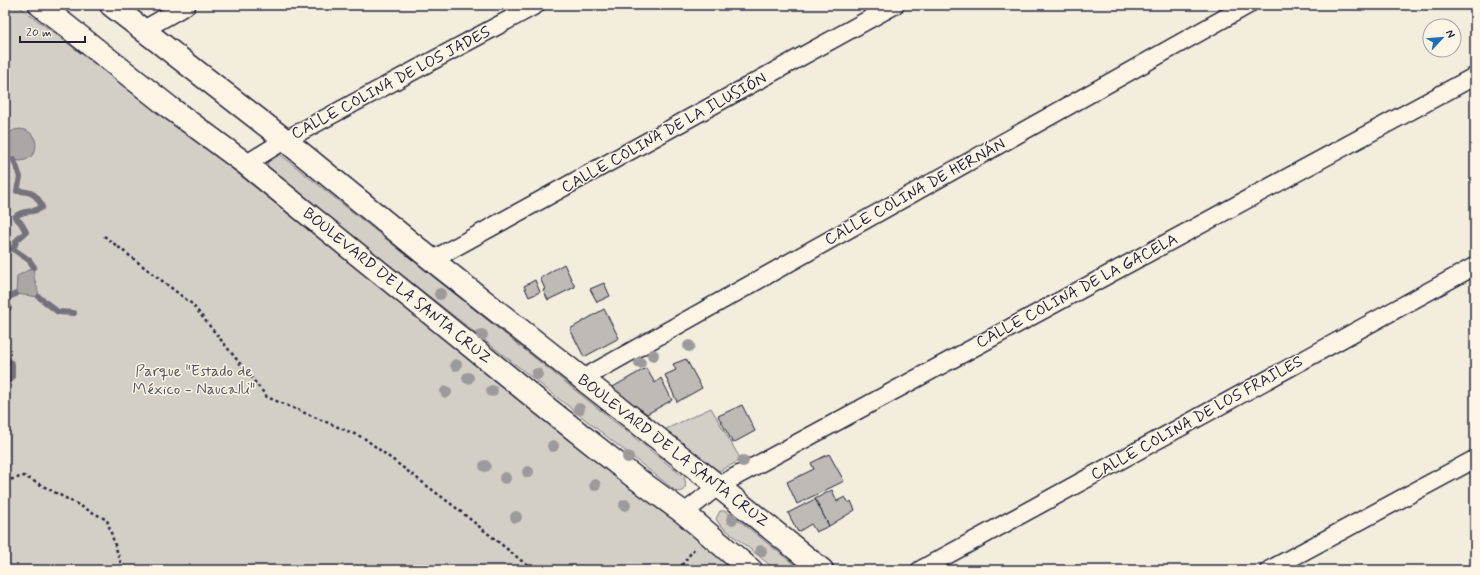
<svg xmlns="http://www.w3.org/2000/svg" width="1480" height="575" font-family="Mynerve,sans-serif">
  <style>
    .green { fill: #d4cfc6; stroke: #7b7880 }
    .water { fill: #aca7a6; stroke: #75727b }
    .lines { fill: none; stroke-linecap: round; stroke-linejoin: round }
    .stream { stroke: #75727b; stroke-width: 6 }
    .building { fill: #bfbab6; stroke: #22223b }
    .street-casing { stroke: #22223b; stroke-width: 20 }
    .secondary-casing { stroke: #22223b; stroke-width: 25 }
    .path { stroke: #22223b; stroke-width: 2.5; stroke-dasharray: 3 3; stroke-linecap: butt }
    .street { stroke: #fcf5e5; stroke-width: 17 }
    .secondary { stroke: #fcf5e5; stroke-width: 22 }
    .tree { fill: #9d9a9b }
    .labels { text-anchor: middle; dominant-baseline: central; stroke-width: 3; stroke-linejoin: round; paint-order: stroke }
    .street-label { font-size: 16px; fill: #22223b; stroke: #fcf5e5 }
    .park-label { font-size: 16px; fill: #575665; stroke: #fcf5e5 }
  </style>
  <rect width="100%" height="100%" fill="#f3edde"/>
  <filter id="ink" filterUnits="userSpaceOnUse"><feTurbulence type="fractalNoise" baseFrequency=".025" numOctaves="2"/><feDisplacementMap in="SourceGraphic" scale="8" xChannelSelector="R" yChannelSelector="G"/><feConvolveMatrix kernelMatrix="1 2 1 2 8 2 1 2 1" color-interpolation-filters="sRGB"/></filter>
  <g filter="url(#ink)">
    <g class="green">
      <polygon points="5,5 17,5 197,141 528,405 740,570 5,570"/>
      <path d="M 275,155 L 281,155 L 675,470 C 682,476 687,477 685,488 L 682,491 L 677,492 L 269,170 L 267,166 L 268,162 Z"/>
      <polygon points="711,408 741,460 719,471 664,430"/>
      <polygon points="720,511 724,511 731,514 801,570 776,570 720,525 716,519"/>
    </g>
    <g class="water">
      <circle cx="20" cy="145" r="16"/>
      <path d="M 34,267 C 32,278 38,286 39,297 L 16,294 L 17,276 Z"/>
    </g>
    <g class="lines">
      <g class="stream">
        <path d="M 14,160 L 20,177 L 17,191 C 31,191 37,194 42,207 C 31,215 25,208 15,217 L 21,223 L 26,232 L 17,240 L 13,249 L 29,260 L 34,267"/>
        <polyline points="39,297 58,312 74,313"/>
        <polyline points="5,313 9,308 6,298 16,294"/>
        <polyline points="5,358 12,364 12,378 5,383"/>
      </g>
    </g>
    <g class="building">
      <polygon points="564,264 575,287 548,300 543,290 545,289 540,278"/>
      <polygon points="535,280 540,292 529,297 524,286"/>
      <polygon points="604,283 610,296 597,302 590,289"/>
      <polygon points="604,309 619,338 584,357 570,329"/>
      <polygon points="686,359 702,388 677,402 665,375 676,370 673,364"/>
      <polygon points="646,368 655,383 661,378 672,400 647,414 611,388"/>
      <polygon points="742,405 755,431 733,443 718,416"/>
      <polygon points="829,454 844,481 797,504 787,482 814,469 811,463"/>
      <polygon points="832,490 837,501 845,497 849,503 851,501 855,510 829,526 815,499"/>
      <polygon points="815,499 829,526 816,532 811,524 798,532 788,513"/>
    </g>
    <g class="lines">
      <defs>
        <g id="street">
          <polyline points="143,30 187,5"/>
          <polyline points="246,164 285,140 536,5"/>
          <polyline points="432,260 895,5"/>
          <polyline points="582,379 1248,5"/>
          <polyline points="684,513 718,486 1475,76"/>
          <polyline points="920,570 1475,266"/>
          <polyline points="1269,570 1475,459"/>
        </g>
        <g id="secondary">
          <polyline points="40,5 169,107 246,164 542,404 633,476 684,513 751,570"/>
          <polyline points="111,5 285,140 432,260 718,486 822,570"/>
        </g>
      </defs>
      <use href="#street" class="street-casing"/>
      <use href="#secondary" class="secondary-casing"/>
      <g class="path">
        <polyline points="104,236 192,304 267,397 364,438 455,507 533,570"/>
        <polyline points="5,481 24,476 107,520 123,570"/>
        <polyline points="678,570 694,549"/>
      </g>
      <use href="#street" class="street"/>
      <use href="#secondary" class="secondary"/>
    </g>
    <g class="tree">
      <circle cx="440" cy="294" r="6"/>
      <circle cx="482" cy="335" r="6"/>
      <circle cx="689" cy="346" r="6"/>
      <circle cx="653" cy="355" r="6"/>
      <circle cx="640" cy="363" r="6"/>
      <circle cx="456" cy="365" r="6"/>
      <circle cx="537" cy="374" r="6"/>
      <circle cx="468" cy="378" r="6"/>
      <circle cx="492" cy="391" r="6"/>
      <circle cx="446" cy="392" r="6"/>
      <circle cx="579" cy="409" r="6"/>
      <circle cx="553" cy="446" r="6"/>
      <circle cx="628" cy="457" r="6"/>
      <circle cx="743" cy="461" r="6"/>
      <circle cx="485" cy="466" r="6"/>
      <circle cx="528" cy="472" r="6"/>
      <circle cx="505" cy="478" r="6"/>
      <circle cx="595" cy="485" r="6"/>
      <circle cx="625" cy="505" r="6"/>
      <circle cx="516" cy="517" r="6"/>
      <circle cx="732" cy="519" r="6"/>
      <circle cx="761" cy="551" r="6"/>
    </g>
  </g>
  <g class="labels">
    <g class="street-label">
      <text transform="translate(391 83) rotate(-28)">CALLE COLINA DE LOS JADES</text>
      <text transform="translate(664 133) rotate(-29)">CALLE COLINA DE LA ILUSIÓN</text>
      <text transform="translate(915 192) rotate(-29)">CALLE COLINA DE HERNÁN</text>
      <text transform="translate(397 286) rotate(39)">BOULEVARD DE LA SANTA CRUZ</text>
      <text transform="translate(1077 291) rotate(-28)">CALLE COLINA DE LA GACELA</text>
      <text transform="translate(1197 418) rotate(-29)">CALLE COLINA DE LOS FRAILES</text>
      <text transform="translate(673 451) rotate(38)">BOULEVARD DE LA SANTA CRUZ</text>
    </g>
    <g class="park-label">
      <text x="194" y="371">Parque "Estado de<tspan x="194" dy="18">México - Naucalli"</tspan></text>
    </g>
  </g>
  <rect width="1480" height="575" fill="none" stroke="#fcf5e5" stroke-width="20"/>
  <rect x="10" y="10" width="1460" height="555" fill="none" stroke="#22223b" stroke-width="1.5" filter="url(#ink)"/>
  <g transform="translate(1442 38) rotate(64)"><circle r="19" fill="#fcf5e5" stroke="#a5a1a1"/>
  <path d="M0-3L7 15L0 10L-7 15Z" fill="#1f6fb2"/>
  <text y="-6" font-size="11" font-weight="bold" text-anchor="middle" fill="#22223b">N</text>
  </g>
  <path d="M20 36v6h65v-6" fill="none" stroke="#22223b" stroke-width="2"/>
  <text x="26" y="36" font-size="12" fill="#22223b" stroke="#fcf5e5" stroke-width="3" paint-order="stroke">20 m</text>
</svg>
